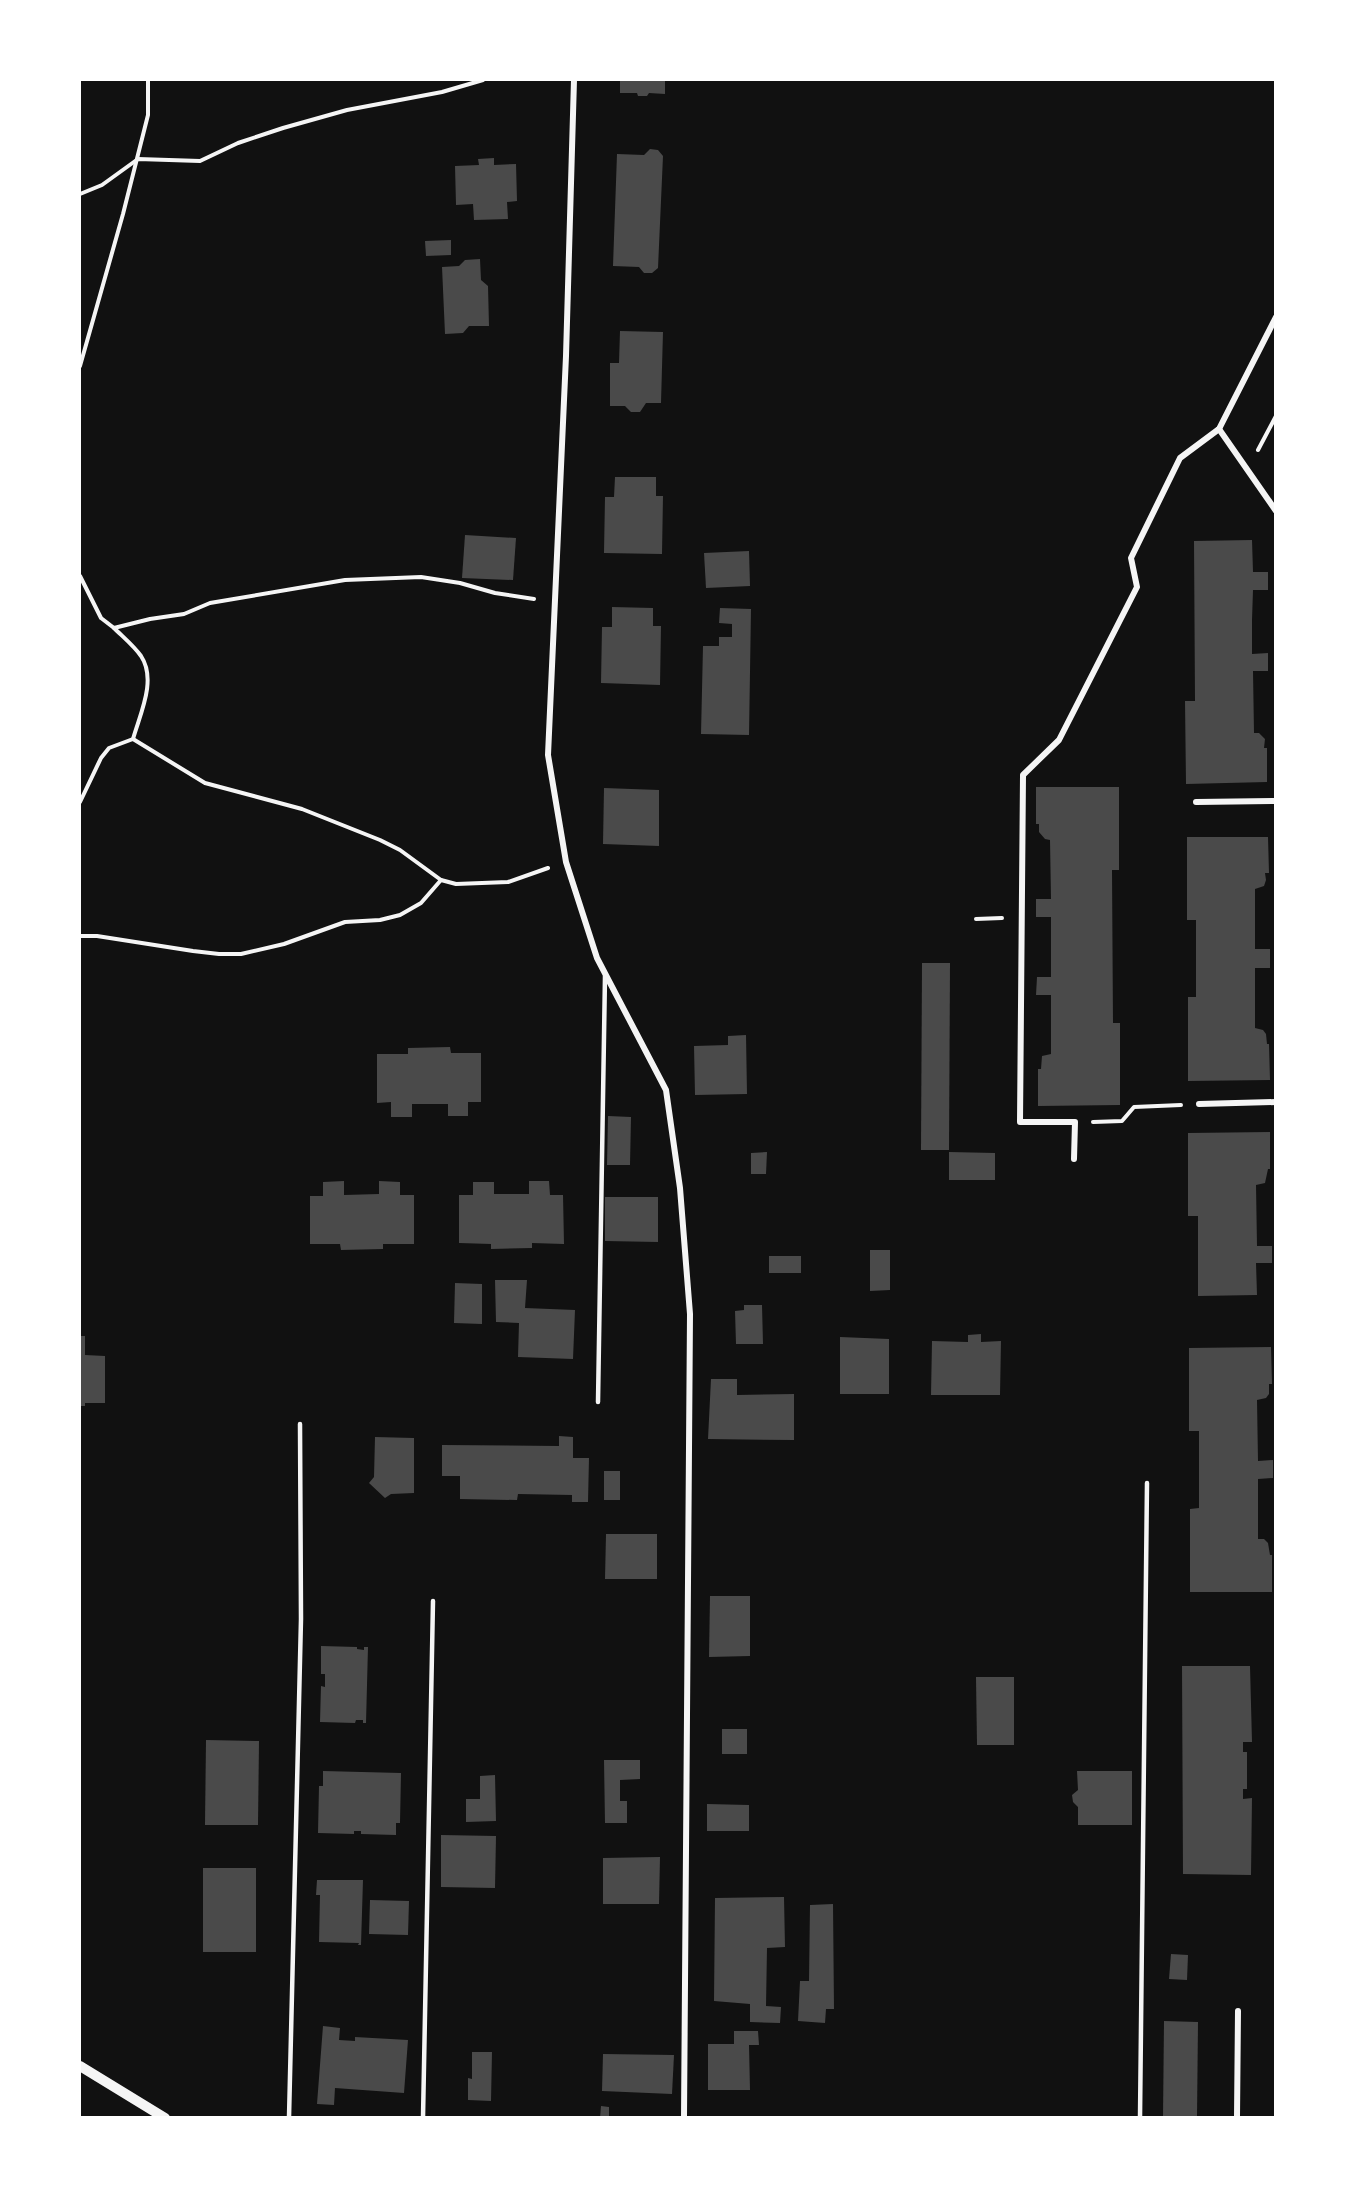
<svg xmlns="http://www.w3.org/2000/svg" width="1355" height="2197" font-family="Georgia,serif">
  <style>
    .building { fill: #4a4a4a }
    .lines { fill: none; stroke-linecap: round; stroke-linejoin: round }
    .path { stroke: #f5f5f5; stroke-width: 4 }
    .service { stroke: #f5f5f5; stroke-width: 4.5 }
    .minor { stroke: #f5f5f5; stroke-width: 6 }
    .tertiary { stroke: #f5f5f5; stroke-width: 10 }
  </style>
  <rect width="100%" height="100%" fill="#111"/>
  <g class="building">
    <polygon points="620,80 665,80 665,94 649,93 647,96 638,96 637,93 620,93"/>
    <polygon points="650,149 658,150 663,156 658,268 652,273 644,273 639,267 613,266 617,154 644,155"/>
    <polygon points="494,158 494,165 516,164 517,201 507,202 508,219 474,220 473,204 456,205 455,166 479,165 478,159"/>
    <polygon points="451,240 451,255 426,256 425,241"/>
    <polygon points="480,259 481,280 488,286 489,326 469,326 463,333 445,334 442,267 459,266 465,260"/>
    <polygon points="620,331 663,332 661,403 646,403 640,412 631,412 625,406 610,406 610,363 619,363"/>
    <polygon points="615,477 656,477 656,496 663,496 662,554 604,553 605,497 614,497"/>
    <polygon points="465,535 516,538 513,580 462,578"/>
    <polygon points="1252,540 1253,572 1268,572 1268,590 1253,590 1252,620 1252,654 1268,653 1268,671 1253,671 1254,733 1259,733 1265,739 1264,748 1267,748 1267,782 1186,784 1185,701 1195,701 1194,541"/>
    <polygon points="749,551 750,586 706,588 704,553"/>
    <polygon points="612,607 653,608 653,626 661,626 660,685 601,683 602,627 612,627"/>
    <polygon points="720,608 751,609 749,735 701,734 703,646 719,646 719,637 732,637 732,624 719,623"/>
    <polygon points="1036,787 1119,787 1119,870 1112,870 1113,1023 1120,1023 1120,1105 1038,1106 1038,1069 1041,1069 1042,1056 1051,1054 1051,995 1036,995 1037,977 1051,977 1051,917 1036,917 1036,899 1051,899 1050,840 1045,839 1039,832 1039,824 1036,824"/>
    <polygon points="604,788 659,790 659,846 603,844"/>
    <polygon points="1187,837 1268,837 1269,873 1265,873 1266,880 1264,886 1255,889 1255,949 1270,949 1270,968 1255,968 1255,1028 1263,1030 1266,1034 1267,1044 1269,1044 1270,1080 1188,1081 1188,997 1196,997 1196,920 1187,920"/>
    <polygon points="922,963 950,963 949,1150 921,1150"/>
    <polygon points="746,1035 747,1094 695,1095 694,1046 728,1045 728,1036"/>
    <polygon points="450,1047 451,1053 481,1053 481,1102 468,1102 468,1116 448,1116 448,1104 412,1104 412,1117 391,1117 391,1102 377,1103 377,1054 408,1054 408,1048"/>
    <polygon points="608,1116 631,1117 630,1165 607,1165"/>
    <polygon points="1270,1132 1270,1169 1268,1169 1265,1183 1256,1185 1257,1246 1272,1246 1272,1263 1256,1263 1257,1295 1198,1296 1198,1216 1188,1216 1188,1133"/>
    <polygon points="767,1152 766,1174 751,1174 751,1153"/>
    <polygon points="949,1152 995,1153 995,1180 949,1180"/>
    <polygon points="344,1181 344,1195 379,1194 379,1181 400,1182 400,1195 414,1195 414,1244 383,1244 383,1249 341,1250 340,1244 310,1244 310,1196 323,1196 323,1182"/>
    <polygon points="529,1181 549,1181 550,1195 563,1195 564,1244 532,1243 532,1248 491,1249 491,1244 459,1243 459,1195 473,1195 473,1182 494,1182 494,1194 529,1194"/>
    <polygon points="605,1197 658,1197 658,1242 605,1241"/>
    <polygon points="870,1250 890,1250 890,1290 870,1291"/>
    <rect x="769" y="1256" width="32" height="17"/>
    <polygon points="495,1280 527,1280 525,1308 575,1310 573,1359 518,1357 519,1323 496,1322"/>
    <polygon points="455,1283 482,1284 482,1324 454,1323"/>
    <polygon points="744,1305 762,1305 763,1344 736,1344 735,1311 744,1310"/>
    <polygon points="981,1334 981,1342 1001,1341 1000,1395 931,1395 932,1341 968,1342 968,1335"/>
    <polygon points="80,1336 85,1336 85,1355 105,1356 105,1403 85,1403 85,1406 80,1406"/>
    <polygon points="840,1337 889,1339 889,1394 840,1394"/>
    <polygon points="1271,1347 1272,1384 1269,1384 1269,1394 1266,1398 1257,1400 1258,1461 1273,1460 1273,1478 1258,1479 1258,1539 1264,1539 1268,1543 1270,1555 1272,1555 1272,1592 1190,1592 1190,1509 1199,1508 1199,1431 1189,1431 1189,1348"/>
    <polygon points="711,1379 737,1379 737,1395 794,1394 794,1440 708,1439"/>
    <polygon points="559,1436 573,1437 573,1458 589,1458 588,1502 572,1502 572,1495 518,1494 517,1500 460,1499 460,1476 442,1476 442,1445 559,1446"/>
    <polygon points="375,1437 414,1438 414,1493 391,1494 385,1498 369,1483 374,1477"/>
    <rect x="604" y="1471" width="16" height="29"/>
    <polygon points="606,1534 657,1534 657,1579 605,1579"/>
    <polygon points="710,1596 750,1596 750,1656 709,1657"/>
    <polygon points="321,1646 357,1647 357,1649 364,1650 364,1647 368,1647 366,1723 363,1723 363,1720 356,1720 355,1723 320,1722 321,1686 325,1687 325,1674 321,1674"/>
    <polygon points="1182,1666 1250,1666 1252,1742 1243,1742 1243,1752 1247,1752 1247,1789 1243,1789 1243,1799 1252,1798 1251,1875 1183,1874"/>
    <polygon points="976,1677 1014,1677 1014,1745 977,1745"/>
    <rect x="722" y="1729" width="25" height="25"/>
    <polygon points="206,1740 259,1741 258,1825 205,1825"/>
    <polygon points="604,1760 640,1760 640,1779 620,1780 620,1801 627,1801 627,1823 605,1823"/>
    <polygon points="323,1771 401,1773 400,1823 396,1823 396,1835 361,1834 361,1831 354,1831 354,1834 318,1833 319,1786 323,1786"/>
    <polygon points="1077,1771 1132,1771 1132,1825 1078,1825 1078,1807 1073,1802 1072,1795 1078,1790"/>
    <polygon points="495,1775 496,1821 466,1822 466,1799 480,1799 480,1776"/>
    <polygon points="707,1804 749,1805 749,1831 707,1831"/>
    <polygon points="441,1835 496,1836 495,1888 441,1887"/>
    <polygon points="660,1857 659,1904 603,1904 603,1858"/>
    <rect x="203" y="1868" width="53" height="84"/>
    <polygon points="317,1880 363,1880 361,1945 358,1945 359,1943 319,1942 320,1895 316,1895"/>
    <polygon points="784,1897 785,1947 767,1948 766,2006 781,2007 780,2023 750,2022 750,2004 714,2001 715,1898"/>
    <polygon points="370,1900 409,1901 408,1935 369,1934"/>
    <polygon points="833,1904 834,2009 826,2009 825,2023 798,2021 800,1981 809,1981 810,1905"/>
    <polygon points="1171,1954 1188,1955 1187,1980 1169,1979"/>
    <polygon points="1164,2021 1198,2022 1197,2118 1163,2118"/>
    <polygon points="323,2026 340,2028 339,2040 355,2041 355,2037 408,2040 404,2093 335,2088 334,2105 317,2104"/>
    <polygon points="734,2031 758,2031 759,2045 749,2045 750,2090 708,2090 708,2044 734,2044"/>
    <polygon points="472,2052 492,2052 491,2101 468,2100 468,2078 472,2079"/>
    <polygon points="603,2054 674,2055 672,2094 602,2091"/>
    <polygon points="601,2106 609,2107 609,2118 600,2118"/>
  </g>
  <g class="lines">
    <g class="path">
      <polyline points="80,194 102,185 138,159 200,161 238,143 283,128 347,110 442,92 483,80"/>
      <polyline points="80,366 123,214 148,115 148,80"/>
      <polyline points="1258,450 1276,416"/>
      <polyline points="80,576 101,618 114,628 150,619 184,614 210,603 345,580 421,577 460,583 495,593 534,599"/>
      <polyline points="133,739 205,783 302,809 380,840 400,850 441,880 456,884 508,882 548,868"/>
      <path d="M 80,802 L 101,758 L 109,748 L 133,739 C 140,714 157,680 141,656 C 134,646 123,637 114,628"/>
      <polyline points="976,919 1002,918"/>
      <polyline points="80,936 97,936 193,951 219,954 241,954 284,944 345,922 380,920 400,915 421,903 441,880"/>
      <polyline points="1093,1122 1122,1121 1134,1107 1181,1105"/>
    </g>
    <g class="service">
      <polyline points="598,1402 605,976"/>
      <polyline points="289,2118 301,1619 300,1424"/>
      <polyline points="423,2118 433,1601"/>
      <polyline points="1140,2118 1147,1483"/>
    </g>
    <g class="minor">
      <polyline points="574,80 566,356 548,755 566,862 597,958 666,1090 680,1188 690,1314 684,2118"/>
      <polyline points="1219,429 1276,511"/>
      <polyline points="1196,802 1276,801"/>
      <polyline points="1199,1104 1276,1102"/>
      <polyline points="1074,1159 1075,1122 1020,1122 1023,775 1059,740 1137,587 1131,558 1180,458 1219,429 1276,317"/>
      <polyline points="1237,2118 1238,2011"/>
    </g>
    <polyline class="tertiary" points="80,2066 165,2118"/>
  </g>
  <rect width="1355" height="2197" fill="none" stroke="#ffffff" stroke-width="162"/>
</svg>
